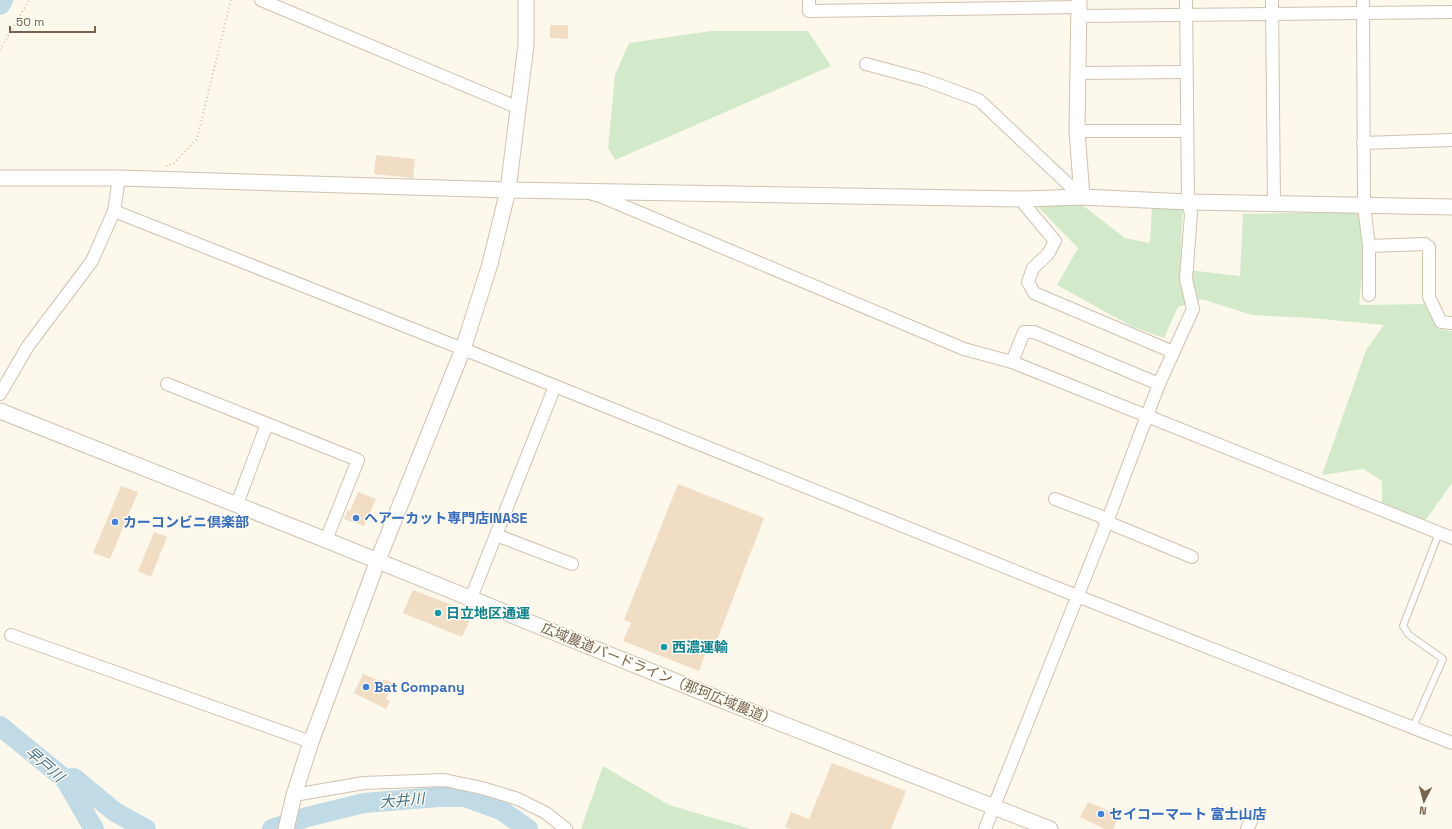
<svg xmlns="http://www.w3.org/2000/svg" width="1452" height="829" font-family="'Space Grotesk','Noto Sans JP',sans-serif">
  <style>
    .green { fill: #d2eaca }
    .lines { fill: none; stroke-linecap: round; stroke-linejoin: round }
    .river { stroke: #c0dbe6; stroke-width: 20 }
    .building { fill: #f1dcc4 }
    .service-casing { stroke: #cfc2b0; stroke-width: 8 }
    .minor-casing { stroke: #cfc2b0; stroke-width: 14 }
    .tertiary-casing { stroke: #cfc2b0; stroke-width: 17 }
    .path { stroke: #d6c0a6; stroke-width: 2; stroke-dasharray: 1 3; stroke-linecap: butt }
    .service { stroke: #fff; stroke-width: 6 }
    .minor { stroke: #fff; stroke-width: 12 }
    .tertiary { stroke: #fff; stroke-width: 15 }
    .shop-dot { fill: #3f7fe0; stroke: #fefbf2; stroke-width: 1.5 }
    .culture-dot { fill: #0f9aa8; stroke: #fefbf2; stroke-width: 1.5 }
    .labels { text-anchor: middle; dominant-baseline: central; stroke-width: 3; stroke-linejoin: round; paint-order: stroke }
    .shop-label { font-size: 14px; font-weight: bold; fill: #366cbe; stroke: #fefbf2; text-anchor: start }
    .culture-label { font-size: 14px; font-weight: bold; fill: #0d838f; stroke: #fefbf2; text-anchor: start }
    .street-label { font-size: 14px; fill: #77634e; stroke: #fefbf2 }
    .water-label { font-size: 15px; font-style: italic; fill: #48758a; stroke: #fefbf2 }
  </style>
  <rect width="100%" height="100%" fill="#fcf8ec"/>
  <g class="green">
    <polygon points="711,31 808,31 831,66 615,160 608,148 615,75 629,43"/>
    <polygon points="1081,204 1125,238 1150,243 1152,205 1183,207 1180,269 1240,276 1243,214 1360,212 1364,255 1359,305 1427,304 1437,329 1452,331 1452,483 1425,521 1382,506 1382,481 1363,469 1322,475 1366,350 1384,325 1311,318 1252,315 1202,299 1178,307 1164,338 1133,327 1057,285 1078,248 1037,206"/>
    <polygon points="603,766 669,805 751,829 581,829"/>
  </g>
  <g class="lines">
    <g class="river">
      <polyline points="0,5 3,0"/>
      <polyline points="0,726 65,779 94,829"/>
      <polyline points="65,779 74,778 115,812 146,829"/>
      <polyline points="272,829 307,817 364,803 438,797 465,797 501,810 528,829"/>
    </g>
  </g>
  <g class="building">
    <polygon points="550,25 568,25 568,39 550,38"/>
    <polygon points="376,155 415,159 413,178 374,174"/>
    <polygon points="678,484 764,518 712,653 706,651 699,671 623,641 631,623 624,620"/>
    <polygon points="121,486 138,492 110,559 93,553"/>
    <polygon points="358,492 376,499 364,526 344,519 348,510 350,511"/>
    <polygon points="154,532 167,537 151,577 138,571"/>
    <polygon points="413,590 473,613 462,637 403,613"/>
    <polygon points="363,674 382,682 383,679 394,683 386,699 390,700 386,709 354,693"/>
    <polygon points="832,763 906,791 891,829 790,829 785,827 791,812 809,819"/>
    <polygon points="1088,802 1119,815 1113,829 1105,829 1080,817"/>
  </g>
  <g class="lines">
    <defs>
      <polyline id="service" points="1413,727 1443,659 1409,635 1403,626 1439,533"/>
      <g id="minor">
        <polyline points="261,0 519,108"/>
        <polyline points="809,0 809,11 1079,7"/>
        <polyline points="1272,0 1274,204"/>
        <polyline points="1363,0 1364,206 1369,246 1369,295"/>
        <polyline points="1079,16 1452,12"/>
        <polyline points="866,64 925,80 979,100 1070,186 1081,184"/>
        <polyline points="1078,73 1186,72"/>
        <polyline points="1077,131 1187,131"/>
        <polyline points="1363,143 1452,140"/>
        <polyline points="592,194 600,196 964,349 1012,362 1452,538"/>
        <polyline points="1025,199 1024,204 1055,241 1048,254 1033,268 1028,282 1034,293 1173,352"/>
        <polyline points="114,211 463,349 1077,596 1452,743"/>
        <polyline points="1369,246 1425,244 1429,247 1429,297 1441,322 1452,323"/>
        <polyline points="1012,362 1024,332 1034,332 1159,384"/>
        <polyline points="167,384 358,460 326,540"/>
        <polyline points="0,394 28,346 92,261 114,211 119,178"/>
        <polyline points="1055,499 1100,516 1107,522 1192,557"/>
        <polyline points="237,504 267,424"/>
        <polyline points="496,535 572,564"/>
        <polyline points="471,598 555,386"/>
        <polyline points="11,635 311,742"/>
        <polyline points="294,795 364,783 444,780 482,788 518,799 546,813 566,829"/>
        <polyline points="985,829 1107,522 1159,384 1193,309 1186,279 1191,214 1188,202 1186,0"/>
        <polyline points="1247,829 1252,819"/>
      </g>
      <g id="tertiary">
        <polyline points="1079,0 1077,131 1082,197"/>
        <polyline points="0,178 119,178 508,190 1025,199 1082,197 1188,202 1452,207"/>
        <polyline points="0,411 326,540 719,699 1050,829"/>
        <polyline points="286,829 294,795 311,742 378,560 463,349 490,264 508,190 526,45 526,0"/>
      </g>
    </defs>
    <use href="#service" class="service-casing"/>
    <use href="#minor" class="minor-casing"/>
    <use href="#tertiary" class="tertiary-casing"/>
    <g class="path">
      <polyline points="0,50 29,0"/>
      <polyline points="166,166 174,163 197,139 231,0"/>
    </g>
    <use href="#service" class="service"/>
    <use href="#minor" class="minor"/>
    <use href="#tertiary" class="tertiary"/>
  </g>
  <g class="shop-dot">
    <circle cx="356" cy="518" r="4"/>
    <circle cx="115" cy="522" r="4"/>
    <circle cx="366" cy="687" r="4"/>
    <circle cx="1101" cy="814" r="4"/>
  </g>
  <g class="culture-dot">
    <circle cx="438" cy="613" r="4"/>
    <circle cx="664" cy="647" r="4"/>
  </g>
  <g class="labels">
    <g class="shop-label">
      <text x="364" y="518">ヘアーカット専門店INASE</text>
      <text x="123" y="522">カーコンビニ倶楽部</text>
      <text x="374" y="687">Bat Company</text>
      <text x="1109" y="814">セイコーマート 富士山店</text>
    </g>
    <g class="culture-label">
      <text x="446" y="613">日立地区通運</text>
      <text x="672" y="647">西濃運輸</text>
    </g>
    <g class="street-label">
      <text transform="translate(659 674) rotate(22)">広域農道バードライン（那珂広域農道）</text>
    </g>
    <g class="water-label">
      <text transform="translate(45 764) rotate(41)">早戸川</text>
      <text transform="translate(402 800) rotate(-5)">大井川</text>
    </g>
  </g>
  <g transform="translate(1424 801) rotate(186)" stroke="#fefbf2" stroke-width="3" paint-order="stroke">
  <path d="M0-3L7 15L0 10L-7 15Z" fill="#77634e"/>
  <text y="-6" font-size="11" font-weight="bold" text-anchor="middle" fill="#77634e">N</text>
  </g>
  <path d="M10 26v6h85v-6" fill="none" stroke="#77634e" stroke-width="2"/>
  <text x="16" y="26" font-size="12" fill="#77634e" stroke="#fefbf2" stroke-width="3" paint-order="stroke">50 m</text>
</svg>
